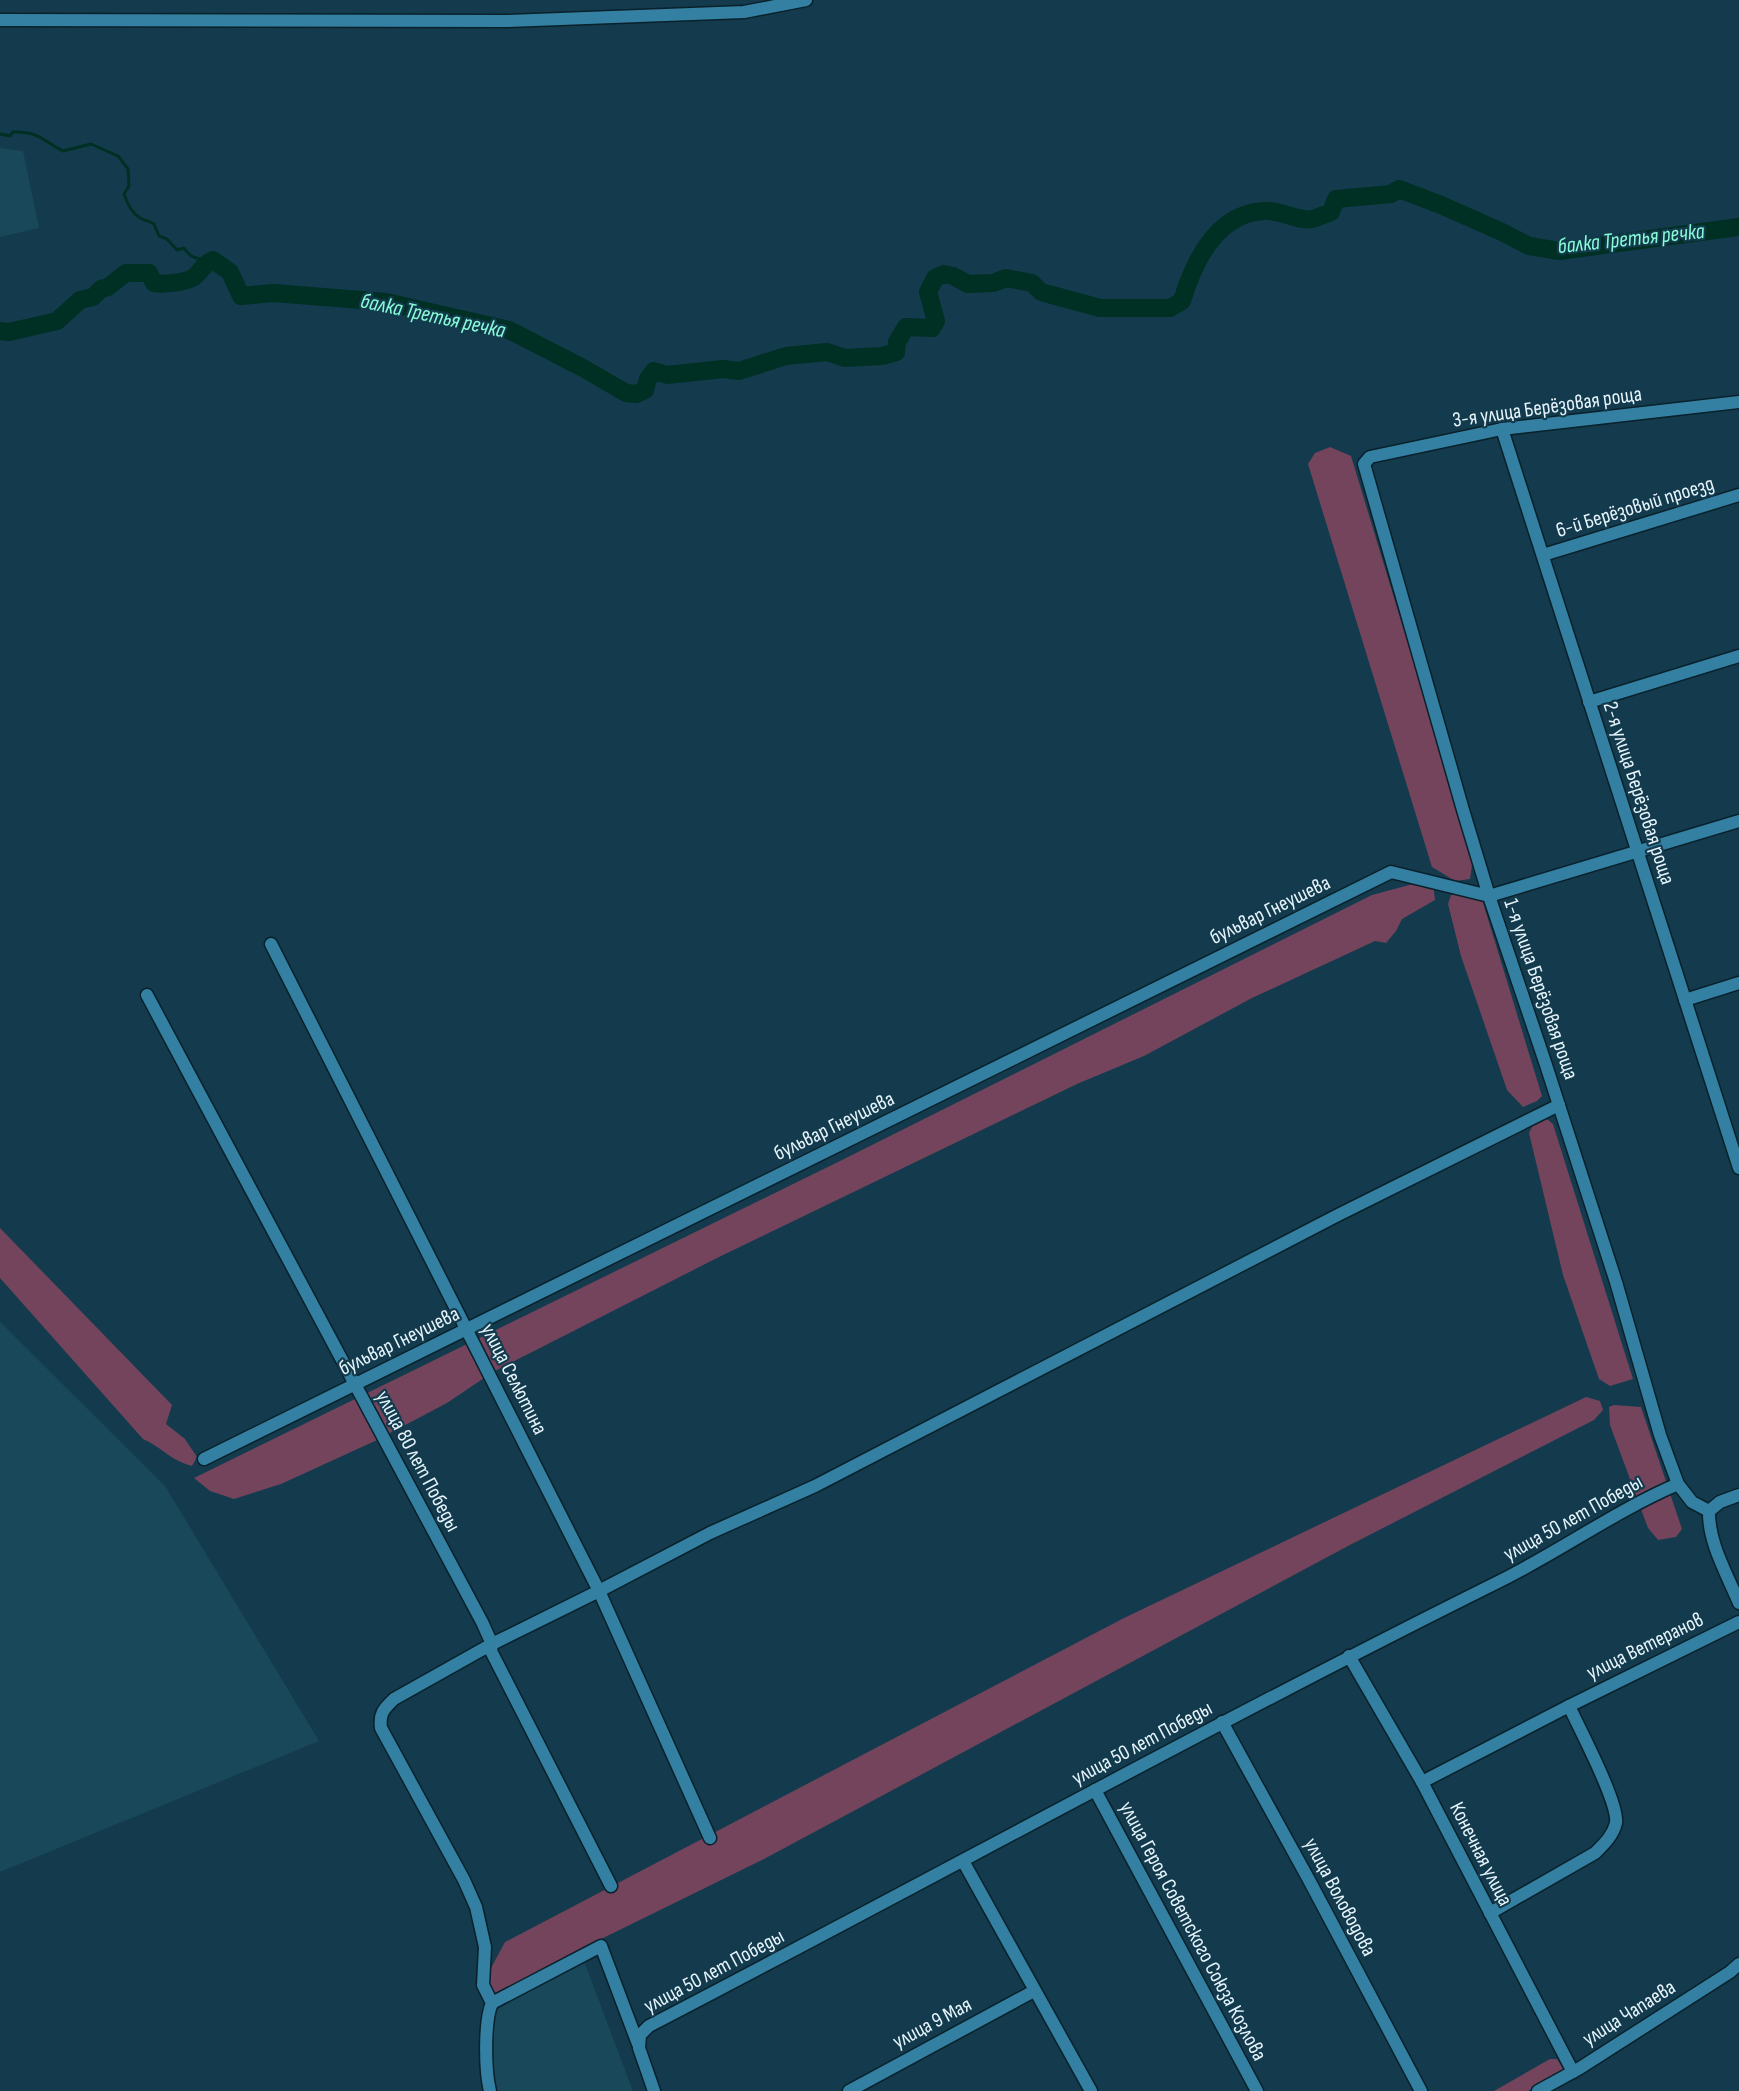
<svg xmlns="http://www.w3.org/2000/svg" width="1739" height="2091" font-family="'Sofia Sans Condensed',sans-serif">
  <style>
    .built { fill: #19485b }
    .green { fill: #73445b }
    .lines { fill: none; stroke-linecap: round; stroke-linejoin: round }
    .stream { stroke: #002f23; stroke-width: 3 }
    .river { stroke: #002f23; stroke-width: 18 }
    .street-casing { stroke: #09212b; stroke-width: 15 }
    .street { stroke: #3480a2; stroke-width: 12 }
    .labels { text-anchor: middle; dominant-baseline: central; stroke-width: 4.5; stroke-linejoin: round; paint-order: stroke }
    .street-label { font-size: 21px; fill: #e6f4fc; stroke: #133b4d }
    .water-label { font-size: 22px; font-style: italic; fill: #88fcd6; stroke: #133b4d }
  </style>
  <rect width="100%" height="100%" fill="#133b4d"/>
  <g class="built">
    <polygon points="0,148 23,151 39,228 0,237"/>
    <polygon points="0,1322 165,1486 319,1741 0,1872"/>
    <polygon points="584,1961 633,2091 493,2091 491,2083 492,2012"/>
  </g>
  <g class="green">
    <polygon points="1330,447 1351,456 1473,858 1470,879 1455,881 1432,867 1308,464 1315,453"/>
    <polygon points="1413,884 1433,884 1435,900 1402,919 1396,931 1386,943 1375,941 1252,998 1144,1056 1077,1084 717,1258 493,1372 447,1403 375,1441 281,1484 234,1499 210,1491 194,1478 840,1161 1372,895"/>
    <polygon points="1463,891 1481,896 1542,1096 1537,1101 1523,1107 1507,1090 1461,956 1448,904 1451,895"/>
    <polygon points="1547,1119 1553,1124 1633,1379 1610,1386 1599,1379 1563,1275 1529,1133 1533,1125"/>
    <path d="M 0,1228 L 172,1405 L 166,1424 L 185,1439 L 197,1457 L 192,1466 C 170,1460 163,1448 143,1439 L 0,1278 Z"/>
    <polygon points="1586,1397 1600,1401 1603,1410 1594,1420 1348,1546 764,1859 593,1943 585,1953 502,1998 488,1986 491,1968 505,1942 1124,1618"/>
    <polygon points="1614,1405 1641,1407 1682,1529 1676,1537 1658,1540 1648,1528 1610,1425 1609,1407"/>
    <polygon points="1550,2059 1557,2059 1563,2068 1561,2073 1528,2091 1494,2091"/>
  </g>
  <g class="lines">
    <path class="stream" d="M 0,134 L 10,136 L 13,132 C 39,131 43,141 63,151 L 91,144 L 118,156 L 128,169 L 129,186 L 124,194 C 127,203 131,213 140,218 C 145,221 150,221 154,224 L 159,236 L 167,239 L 177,250 L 184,248 C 193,261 199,258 213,260"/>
    <path class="river" d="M 0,331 L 9,332 L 57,321 L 80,300 L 93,297 L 101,289 L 108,287 L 126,273 L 149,273 L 154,283 C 163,285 187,282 194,277 C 203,270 200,266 213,260 L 230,272 L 241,296 L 274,293 L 386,302 L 509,330 L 583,368 L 626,393 L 636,394 L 645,390 L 648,379 L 654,371 L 667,375 L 723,369 L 739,371 L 786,356 L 827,352 L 845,358 L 882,356 L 896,352 L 897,342 L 906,327 L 932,328 L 936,321 L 928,292 L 935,278 L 944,274 L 953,276 L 968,284 L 993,283 L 1006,278 L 1032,283 L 1041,292 L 1100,308 L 1170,308 L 1182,301 C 1194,261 1217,214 1263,211 C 1279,209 1298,222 1313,219 C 1319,217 1325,214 1331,212 L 1336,199 L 1391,194 L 1399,189 L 1441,205 L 1502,232 L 1529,246 L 1559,251 L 1739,227"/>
    <defs>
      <g id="street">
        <polyline points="0,20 508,21 744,12 806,0"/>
        <polyline points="1502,429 1739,1168"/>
        <polyline points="1543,555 1739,495"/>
        <polyline points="1589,702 1739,656"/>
        <polyline points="271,944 599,1591 710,1838"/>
        <polyline points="147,995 482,1622 492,1644 491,1651 611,1886"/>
        <polyline points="1685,1000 1739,983"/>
        <polyline points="204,1459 1391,872 1489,896 1739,821"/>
        <polyline points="1709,1511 1692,1502 1678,1484 1660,1435 1616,1282 1546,1065 1489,896 1463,810 1364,464 1370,457 1502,429 1739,402"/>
        <path d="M 1709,1511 C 1708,1542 1727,1574 1739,1603"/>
        <polyline points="1709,1511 1720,1502 1739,1495"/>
        <polyline points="1349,1656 1422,1782 1573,2072"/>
        <polyline points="1222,1722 1309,1880 1421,2091"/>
        <polyline points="1422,1782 1569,1706 1739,1622"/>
        <polyline points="1095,1790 1257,2091"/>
        <polyline points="963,1861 1091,2091"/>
        <path d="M 1490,1913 L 1595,1853 C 1603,1845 1613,1836 1616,1823 C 1619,1803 1579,1728 1569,1706"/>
        <polyline points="492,2003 601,1946 638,2044"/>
        <path d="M 490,2091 C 485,2071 484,2021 492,2003 L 483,1985 L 485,1947 L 476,1907 L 464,1880 L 381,1728 C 379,1713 384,1709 394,1699 L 492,1644 L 599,1591 L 710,1533 L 815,1486 L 1338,1215 L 1559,1105"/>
        <path d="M 654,2091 L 639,2048 L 640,2035 L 649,2026 C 932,1879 1212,1724 1498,1582 C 1559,1552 1615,1511 1678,1484"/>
        <polyline points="849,2091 1034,1991"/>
        <polyline points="1538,2091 1580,2068 1730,1972 1739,1964"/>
      </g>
    </defs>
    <use href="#street" class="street-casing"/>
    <use href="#street" class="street"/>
  </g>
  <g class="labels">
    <g class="street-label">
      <text transform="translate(1547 407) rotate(-8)">3-я улица Берёзовая роща</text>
      <text transform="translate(1635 507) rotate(-17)">6-й Берёзовый проезд</text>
      <text transform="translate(1639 793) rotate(72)">2-я улица Берёзовая роща</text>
      <text transform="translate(1270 910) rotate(-26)">бульвар Гнеушева</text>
      <text transform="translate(1541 989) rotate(71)">1-я улица Берёзовая роща</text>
      <text transform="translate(834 1126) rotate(-26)">бульвар Гнеушева</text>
      <text transform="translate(399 1341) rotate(-26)">бульвар Гнеушева</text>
      <text transform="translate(514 1379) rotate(63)">улица Селютина</text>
      <text transform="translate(418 1461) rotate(62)">улица 80 лет Победы</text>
      <text transform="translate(1573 1518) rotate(-29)">улица 50 лет Победы</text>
      <text transform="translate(1645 1646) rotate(-26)">улица Ветеранов</text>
      <text transform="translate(1142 1743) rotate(-28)">улица 50 лет Победы</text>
      <text transform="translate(1481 1854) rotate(63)">Конечная улица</text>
      <text transform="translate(1340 1897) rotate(62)">улица Воловодова</text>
      <text transform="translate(1193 1931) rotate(62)">улица Героя Советского Союза Козлова</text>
      <text transform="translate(714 1971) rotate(-28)">улица 50 лет Победы</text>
      <text transform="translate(1629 2013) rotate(-32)">улица Чапаева</text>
      <text transform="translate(932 2023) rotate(-28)">улица 9 Мая</text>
    </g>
    <g class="water-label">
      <text transform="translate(1631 239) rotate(-6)">балка Третья речка</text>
      <text transform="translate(433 316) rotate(12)">балка Третья речка</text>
    </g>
  </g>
</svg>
